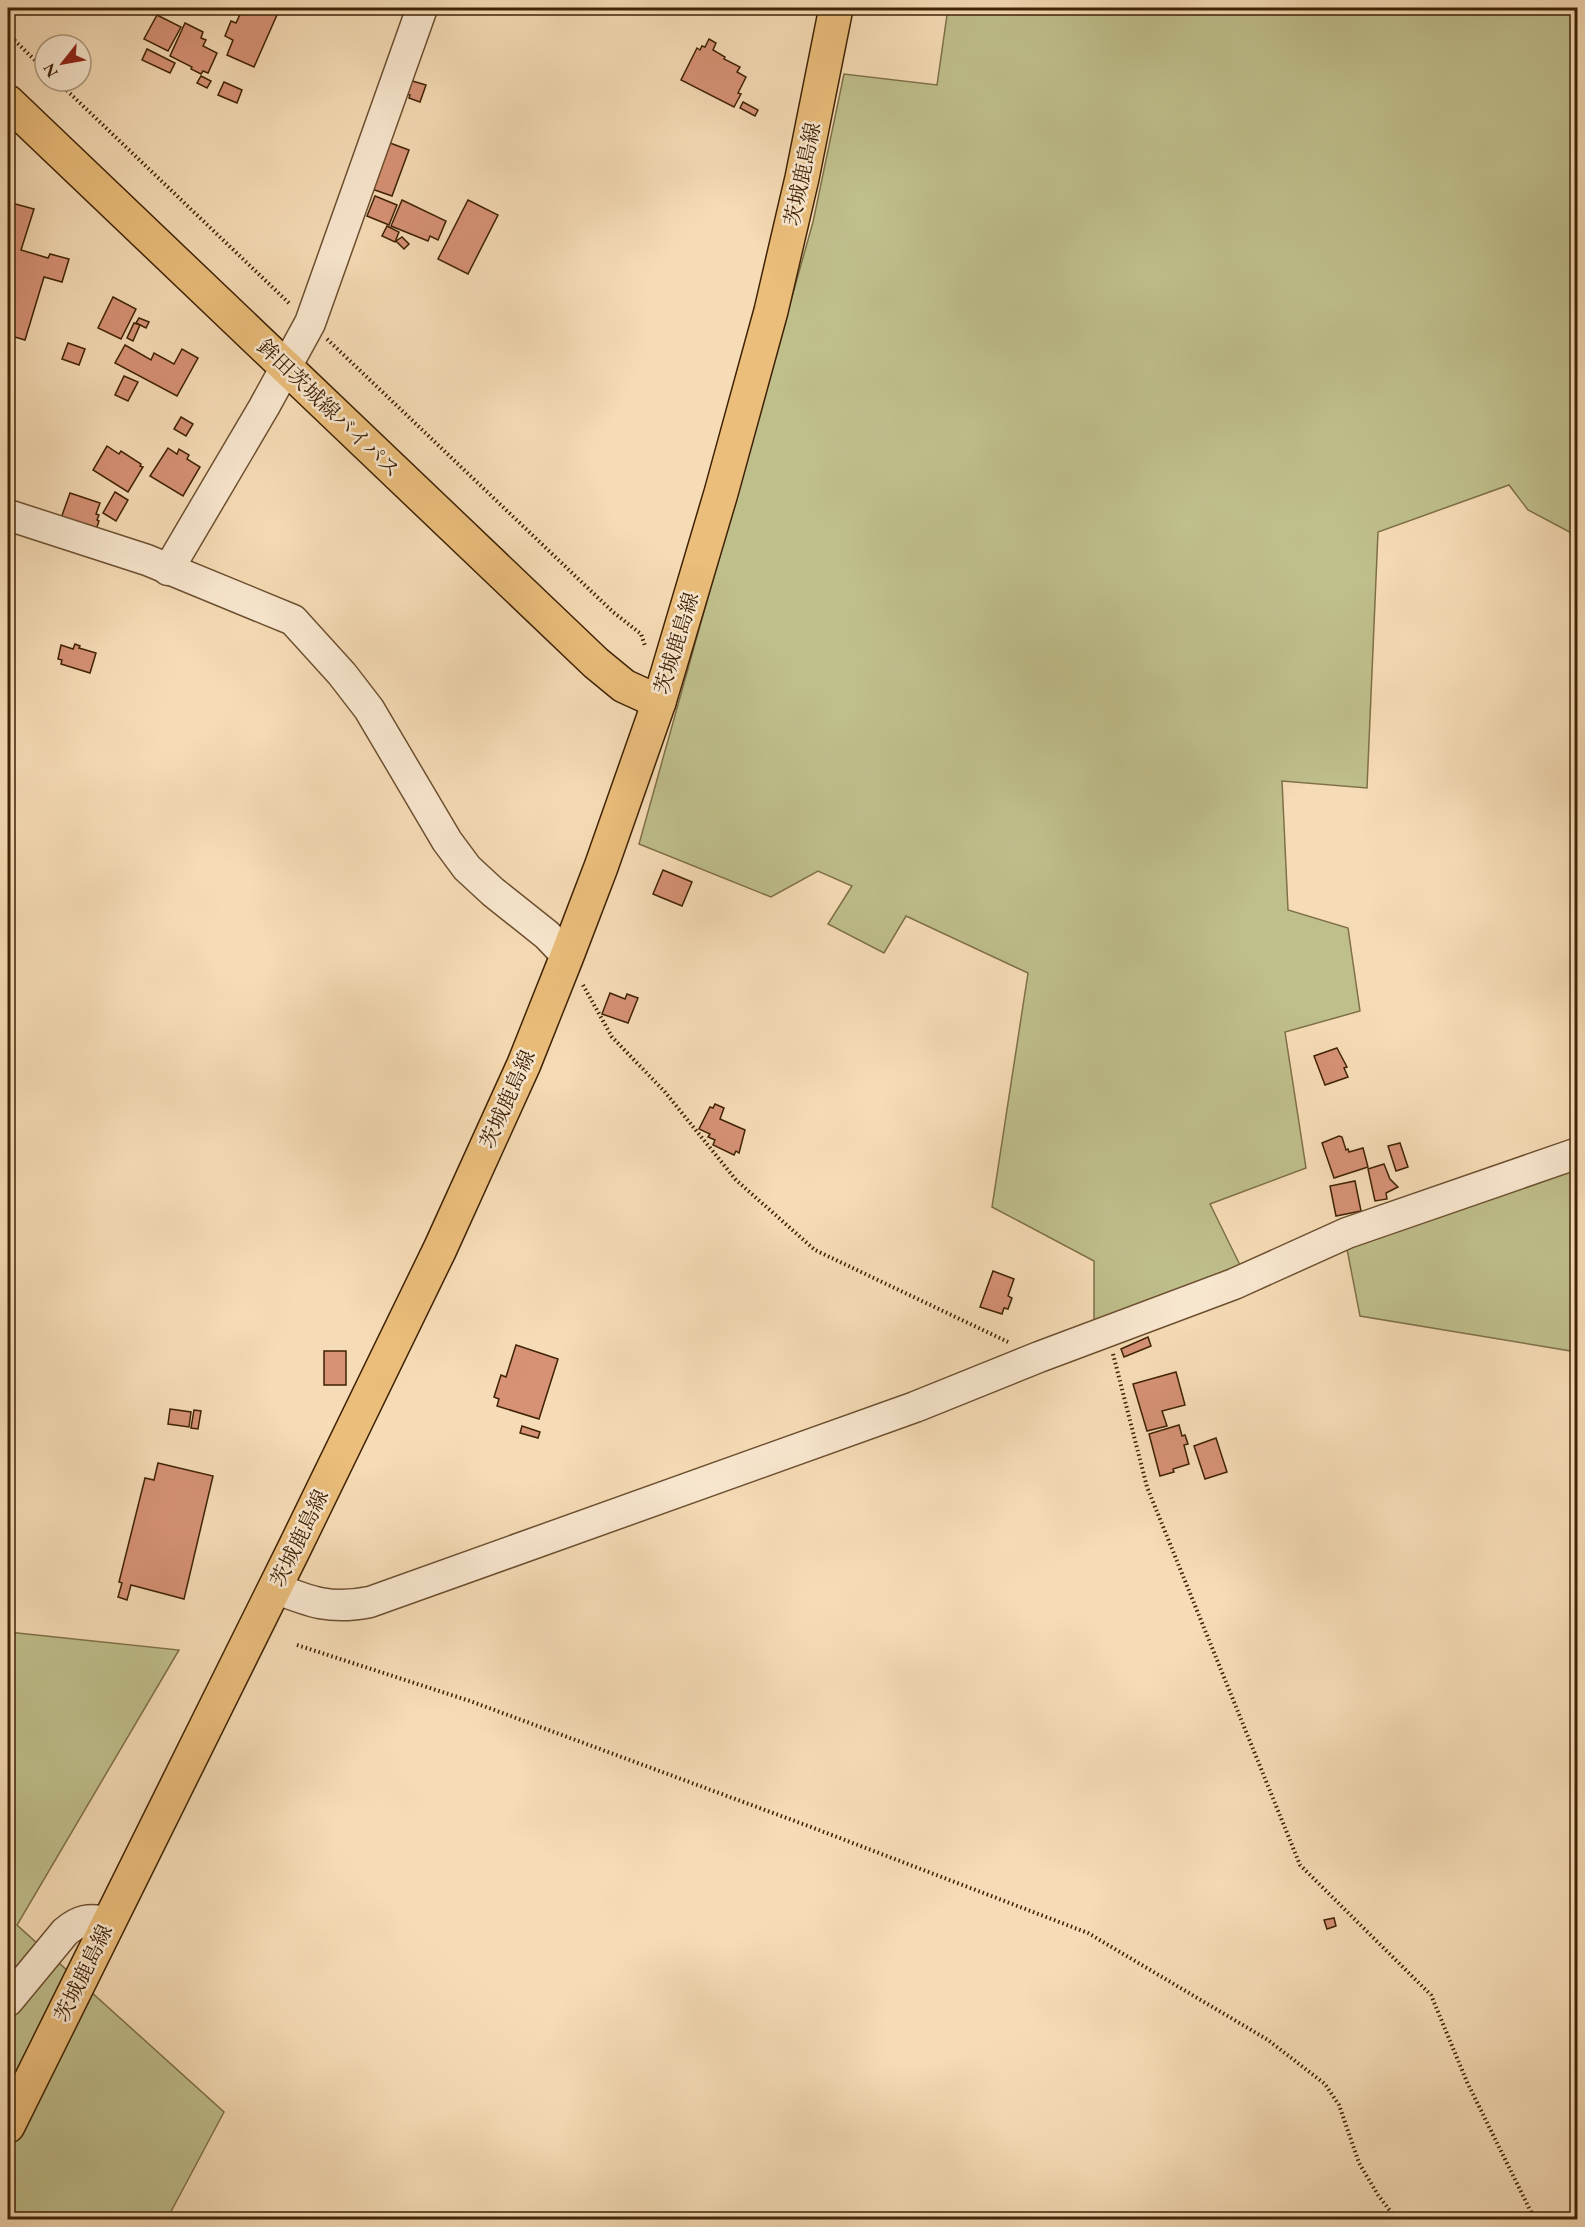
<svg xmlns="http://www.w3.org/2000/svg" width="1585" height="2227" font-family="'EB Garamond','Noto Serif JP',serif">
  <style>
    .green { fill: #bfbf8c; stroke: #7f7048; stroke-width: 1.5 }
    .building { fill: #d79276; stroke: #3f2205; stroke-width: 1.5 }
    .lines { fill: none; stroke-linecap: round; stroke-linejoin: round }
    .minor-casing { stroke: #6d5031; stroke-width: 33 }
    .major-casing { stroke: #3f2205; stroke-width: 36 }
    .path { stroke: #3f2205; stroke-width: 4; stroke-dasharray: 1.5 3; stroke-linecap: butt }
    .minor { stroke: #f9e8d0; stroke-width: 30 }
    .major { stroke: #ebbe7b; stroke-width: 33 }
    .labels { text-anchor: middle; dominant-baseline: central; stroke-width: 5; stroke-linejoin: round; paint-order: stroke }
    .street-label { font-size: 21px; fill: #3f2205; stroke: #f9e8d0 }
  </style>
  <rect width="100%" height="100%" fill="#f6dcb6"/>
  <filter id="stains"><feTurbulence type="fractalNoise" baseFrequency=".00333" numOctaves="4"/><feColorMatrix values="0 0 0 0 .2 0 0 0 0 .09 0 0 0 0 .02 0 0 0 .5 -.17"/></filter>
  <radialGradient id="worn" r=".72"><stop offset=".6" stop-color="#630" stop-opacity="0"/><stop offset="1" stop-color="#630" stop-opacity=".3"/></radialGradient>
  <g class="green">
    <polygon points="948,8 1577,8 1577,536 1528,510 1509,485 1378,532 1367,788 1282,781 1288,910 1348,928 1360,1011 1285,1032 1306,1168 1210,1204 1240,1265 1094,1323 1094,1261 992,1207 1028,973 906,916 884,953 828,924 852,886 818,871 771,897 639,844 813,222 844,74 937,85"/>
    <polygon points="1577,1158 1577,1352 1360,1316 1346,1244"/>
    <polygon points="8,1632 179,1650 17,1925 224,2112 167,2219 8,2220"/>
  </g>
  <g class="building">
    <polygon points="243,8 280,8 254,67 227,55 233,40 225,36 231,21 236,23"/>
    <polygon points="157,15 181,27 168,51 144,39"/>
    <polygon points="185,23 203,32 201,38 206,40 203,46 217,53 208,73 203,71 201,74 191,69 192,67 170,56"/>
    <polygon points="709,39 716,43 713,50 725,57 724,59 740,67 737,72 746,77 738,93 741,94 734,107 681,80 697,48 700,50 702,46 705,47"/>
    <polygon points="147,49 175,63 170,73 142,60"/>
    <polygon points="201,76 211,81 207,88 197,83"/>
    <polygon points="409,80 426,85 420,102 409,98 410,95 404,93"/>
    <polygon points="224,82 242,90 237,103 218,95"/>
    <polygon points="743,102 758,110 755,116 740,108"/>
    <polygon points="390,143 409,150 392,196 369,188 383,149 387,151"/>
    <polygon points="375,196 397,205 389,225 367,216"/>
    <polygon points="402,200 446,221 438,240 430,236 428,241 391,226"/>
    <polygon points="468,200 498,215 468,274 438,259"/>
    <polygon points="8,202 34,209 21,250 48,258 50,254 69,259 62,282 44,277 25,340 8,335"/>
    <polygon points="387,226 399,232 395,242 382,236"/>
    <polygon points="402,237 409,244 404,249 396,241"/>
    <polygon points="113,297 136,309 121,339 98,328"/>
    <polygon points="139,318 149,322 146,328 136,323"/>
    <polygon points="134,323 140,325 133,341 127,338"/>
    <polygon points="68,343 85,349 79,365 62,359"/>
    <polygon points="125,345 151,360 154,353 174,364 182,349 198,358 177,396 115,363"/>
    <polygon points="124,376 138,382 128,401 115,395"/>
    <polygon points="181,417 193,424 186,436 174,429"/>
    <polygon points="107,446 119,454 121,451 141,464 140,466 143,467 128,492 93,470"/>
    <polygon points="168,448 177,454 179,449 189,455 187,459 200,467 183,496 150,476"/>
    <polygon points="115,492 128,500 116,521 103,513"/>
    <polygon points="70,493 100,503 96,514 99,515 97,520 99,521 95,533 60,521"/>
    <polygon points="75,644 80,646 79,648 96,653 90,673 61,664 62,660 58,659 61,645 73,649"/>
    <polygon points="663,870 692,882 682,906 653,894"/>
    <polygon points="610,993 625,999 627,994 638,998 628,1023 602,1014"/>
    <polygon points="1337,1048 1347,1067 1344,1068 1348,1077 1325,1085 1314,1056"/>
    <polygon points="715,1104 724,1108 720,1119 745,1130 739,1153 736,1151 734,1155 713,1145 715,1140 708,1137 710,1134 699,1129 710,1107 713,1108"/>
    <polygon points="1339,1136 1342,1137 1346,1150 1348,1149 1349,1152 1363,1148 1368,1167 1334,1178 1322,1143"/>
    <polygon points="1400,1143 1408,1167 1396,1171 1388,1146"/>
    <polygon points="1384,1164 1390,1179 1398,1187 1386,1193 1387,1199 1375,1201 1368,1169"/>
    <polygon points="1355,1181 1361,1211 1336,1216 1330,1186"/>
    <polygon points="993,1271 1014,1279 1008,1296 1012,1298 1008,1309 1004,1308 1002,1314 980,1307"/>
    <polygon points="1148,1337 1151,1346 1124,1357 1121,1349"/>
    <polygon points="516,1345 558,1359 539,1419 497,1406 499,1399 494,1397 501,1375 506,1377"/>
    <rect x="324" y="1351" width="22" height="34"/>
    <polygon points="1176,1372 1185,1405 1162,1411 1167,1426 1147,1431 1133,1384"/>
    <polygon points="170,1409 191,1412 189,1427 168,1424"/>
    <polygon points="194,1410 201,1411 198,1429 191,1428"/>
    <polygon points="1179,1425 1182,1436 1185,1435 1188,1444 1184,1445 1189,1464 1173,1469 1174,1472 1160,1476 1149,1434"/>
    <polygon points="522,1426 540,1432 538,1438 520,1433"/>
    <polygon points="1216,1438 1227,1472 1205,1479 1194,1446"/>
    <polygon points="158,1463 213,1476 184,1599 131,1585 127,1600 118,1597 122,1583 119,1582 145,1478 154,1480"/>
    <polygon points="1334,1918 1336,1926 1327,1929 1324,1920"/>
  </g>
  <g class="lines">
    <defs>
      <g id="minor">
        <polyline points="8,515 147,560 293,620 342,674 369,709 447,841 467,868 493,892 547,935 567,956"/>
        <polyline points="168,570 264,407 310,323 422,8"/>
        <path d="M 275,1588 C 310,1602 331,1610 370,1602 L 915,1407 L 1039,1357 L 1234,1284 L 1347,1233 L 1578,1153"/>
        <path d="M 8,2001 L 65,1932 C 79,1920 89,1918 108,1922"/>
      </g>
      <g id="major">
        <polyline points="8,102 596,663 624,686 659,702"/>
        <polyline points="8,2126 294,1549 440,1249 524,1064 567,956 601,867 659,702 721,493 771,311 802,178 836,8"/>
      </g>
    </defs>
    <use href="#minor" class="minor-casing"/>
    <use href="#major" class="major-casing"/>
    <g class="path">
      <polyline points="8,34 45,70"/>
      <polyline points="57,81 291,305"/>
      <polyline points="327,339 613,612 641,634 645,646"/>
      <polyline points="583,985 612,1037 665,1092 736,1180 815,1250 1008,1342"/>
      <polyline points="1113,1354 1147,1487 1300,1865 1431,1995 1467,2082 1535,2220"/>
      <polyline points="297,1645 470,1701 811,1827 1088,1933 1268,2040 1325,2084 1339,2105 1359,2163 1378,2195 1397,2220"/>
    </g>
    <use href="#minor" class="minor"/>
    <use href="#major" class="major"/>
  </g>
  <g class="labels">
    <g class="street-label">
      <text transform="translate(802 174) rotate(-78)">茨城鹿島線</text>
      <text transform="translate(329 408) rotate(44)">鉾田茨城線バイパス</text>
      <text transform="translate(676 643) rotate(-73)">茨城鹿島線</text>
      <text transform="translate(507 1099) rotate(-66)">茨城鹿島線</text>
      <text transform="translate(299 1538) rotate(-64)">茨城鹿島線</text>
      <text transform="translate(83 1973) rotate(-64)">茨城鹿島線</text>
    </g>
  </g>
  <rect width="1585" height="2227" fill="none" stroke="#f6dcb6" stroke-width="30"/>
  <rect x="9" y="9" width="1567" height="2209" fill="none" stroke="#3f2205" stroke-width="3"/>
  <rect x="15" y="15" width="1555" height="2197" fill="none" stroke="#3f2205" stroke-width="1.5"/>
  <g transform="translate(63 63) rotate(239)"><circle r="28" fill="#f9e8d0" stroke="#af997f" stroke-width="1.5"/>
  <path d="M0-4.5L10 22L0 15L-10 22Z" fill="#8f2418"/>
  <text y="-9" font-size="16" font-weight="bold" text-anchor="middle" fill="#3f2205">N</text>
  </g>
  <rect width="100%" height="100%" filter="url(#stains)"/>
  <rect width="100%" height="100%" fill="url(#worn)"/>
</svg>
